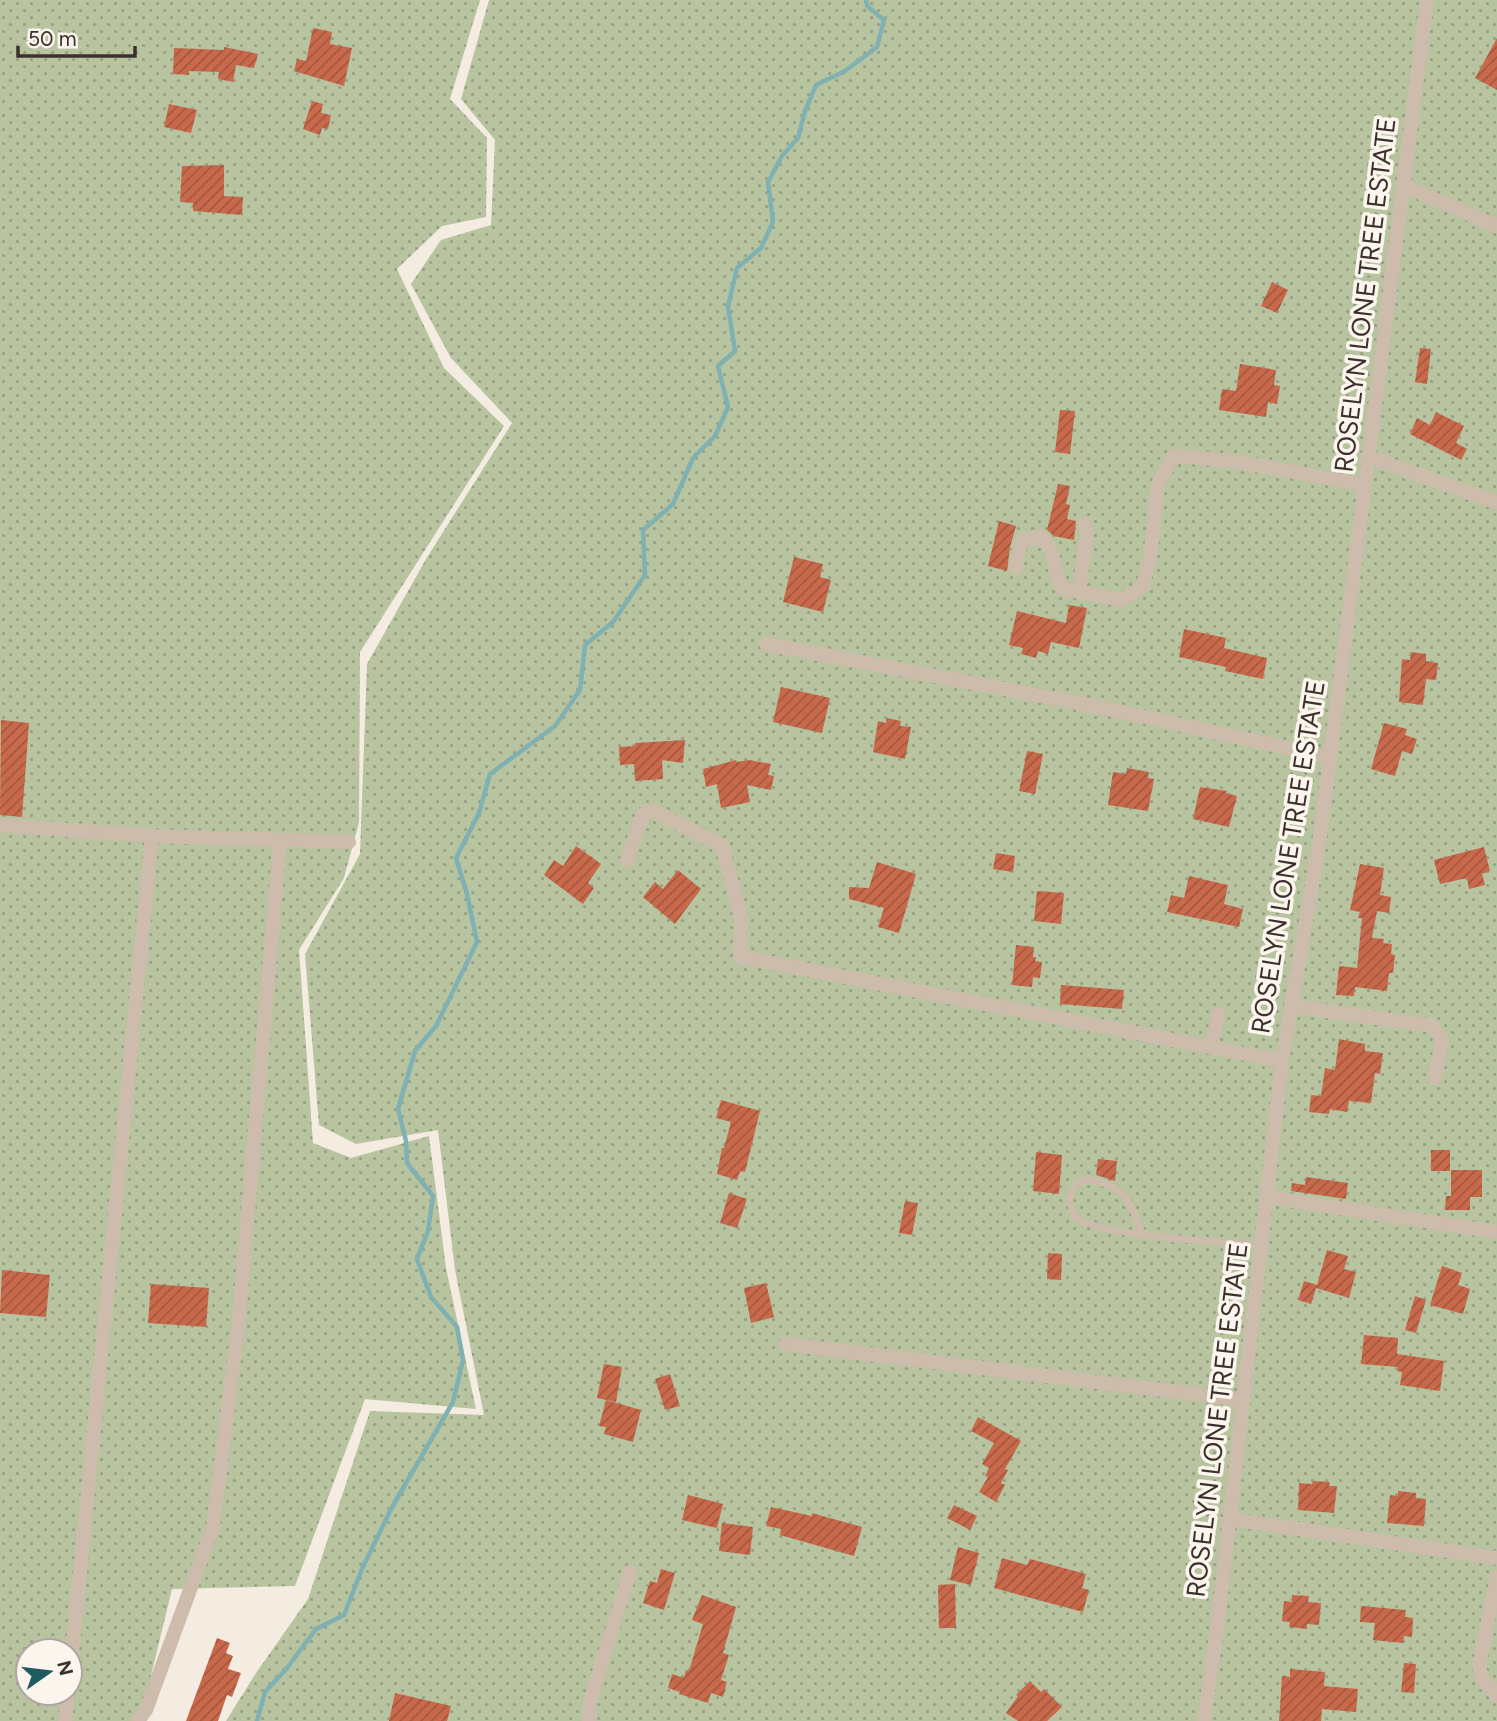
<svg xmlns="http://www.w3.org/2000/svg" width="1497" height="1721" font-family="Figtree,sans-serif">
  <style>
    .garden { fill: url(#garden-dots); fill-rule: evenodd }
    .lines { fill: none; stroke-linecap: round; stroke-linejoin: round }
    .stream { stroke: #7fb0b2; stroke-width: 4.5 }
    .building { fill: url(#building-hatch) }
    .lane { stroke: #cdbbac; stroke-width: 7 }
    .street { stroke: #cdbbac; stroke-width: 14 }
    .labels { text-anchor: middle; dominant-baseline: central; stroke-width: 7; stroke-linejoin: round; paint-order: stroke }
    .street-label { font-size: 26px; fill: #3b302b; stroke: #fbf5ee }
  </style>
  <defs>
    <pattern id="garden-dots" width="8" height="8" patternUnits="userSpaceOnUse" patternTransform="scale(1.75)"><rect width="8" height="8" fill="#b8c4a0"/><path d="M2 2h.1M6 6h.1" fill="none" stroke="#97a083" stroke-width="1.8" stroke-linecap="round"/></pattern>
    <pattern id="building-hatch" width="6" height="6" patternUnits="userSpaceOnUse" patternTransform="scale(1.75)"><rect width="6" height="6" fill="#c8694b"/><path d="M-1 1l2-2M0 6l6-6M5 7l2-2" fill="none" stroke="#a4573f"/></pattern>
  </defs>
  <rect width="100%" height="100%" fill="#f4ebe1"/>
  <g class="garden">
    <path d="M 0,0 L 480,0 L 450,99 L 487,138 L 486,217 L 442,226 L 397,269 L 444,368 L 504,426 L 360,652 L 359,822 L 344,878 L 299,950 L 313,1143 L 351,1158 L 429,1136 L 446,1268 L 476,1409 L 365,1399 L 295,1586 L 172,1589 L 140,1721 L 0,1721 ZM 28,1651 L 70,1651 L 70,1693 L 28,1693 Z"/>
    <polygon points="489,0 1497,0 1497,1721 226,1721 256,1673 308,1599 370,1411 484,1415 455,1270 438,1130 356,1144 319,1125 305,954 360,854 367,664 426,559 512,423 451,358 411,284 441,240 491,225 495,140 461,99"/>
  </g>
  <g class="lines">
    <polyline class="stream" points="257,1721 265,1692 287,1668 316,1629 344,1615 362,1569 391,1509 453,1402 463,1360 457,1327 431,1297 417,1259 428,1231 433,1196 407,1163 406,1141 398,1109 415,1051 436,1026 477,942 467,894 456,858 479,813 490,774 555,726 580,690 585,645 613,622 645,575 643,530 673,504 693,458 715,436 728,407 718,366 735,351 728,307 737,268 761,248 773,222 768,182 782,156 798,138 805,111 816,85 845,71 877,47 884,20 867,6 866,0"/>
  </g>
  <g class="building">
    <polygon points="313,28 332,32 330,44 352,48 344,86 294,71 297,59 306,61"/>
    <polygon points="1497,38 1497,90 1475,78"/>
    <polygon points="224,47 258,54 254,68 236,65 233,82 218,79 219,72 189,71 189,75 173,74 174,48 224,50"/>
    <polygon points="312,101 323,104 321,113 331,115 328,129 322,128 320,135 303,129"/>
    <polygon points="169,104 197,110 191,133 164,127"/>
    <polygon points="224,165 224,196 243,197 242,215 193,211 193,203 180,202 182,166"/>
    <polygon points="1272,282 1288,290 1277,313 1261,306"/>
    <polygon points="1420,348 1431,349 1427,384 1415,382"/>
    <polygon points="1240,364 1276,370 1274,385 1280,386 1277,404 1268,402 1266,417 1219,410 1222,389 1236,391"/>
    <polygon points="1060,410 1075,411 1070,454 1055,452"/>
    <polygon points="1436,412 1464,426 1456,443 1467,449 1461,460 1410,434 1417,418 1430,425"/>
    <polygon points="1058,484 1070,486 1066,504 1070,505 1067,519 1076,521 1074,540 1054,536 1047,530"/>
    <polygon points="999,521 1016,526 1010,547 1007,571 988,566"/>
    <polygon points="794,557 823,564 820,577 831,580 823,612 783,602"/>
    <polygon points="1069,605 1087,608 1079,648 1051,642 1048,654 1038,651 1036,658 1021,654 1023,648 1009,645 1017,611 1066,623"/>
    <polygon points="1184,629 1226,638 1224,648 1267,658 1263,679 1225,671 1226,667 1179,657"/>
    <polygon points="1411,652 1426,654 1426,661 1438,663 1436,680 1426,679 1423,705 1399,702 1402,659 1410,660"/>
    <polygon points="781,687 830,698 822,733 773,722"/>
    <polygon points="887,718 901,721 900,726 911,727 905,759 873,752 878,721 886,723"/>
    <polygon points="1,720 29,723 22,817 0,815"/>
    <polygon points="1384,723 1407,729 1405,735 1417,739 1412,754 1402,751 1395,776 1371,769"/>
    <polygon points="685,740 683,763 662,760 663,779 635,781 634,764 620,765 619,747 635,746 635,743"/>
    <polygon points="1027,751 1043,754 1035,794 1019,791"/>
    <polygon points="736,760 737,762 749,760 771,764 768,775 774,776 771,790 747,785 750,802 721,808 717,784 706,787 703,769"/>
    <polygon points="1127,768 1149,772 1148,778 1154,779 1148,811 1108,805 1113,772 1126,774"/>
    <polygon points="1200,787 1227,791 1226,793 1237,796 1229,827 1193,819"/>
    <polygon points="576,846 601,864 588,883 594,888 583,904 544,875 554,860 563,866"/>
    <polygon points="1484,847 1490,871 1482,874 1485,885 1469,889 1467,878 1440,884 1434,860"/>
    <polygon points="996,853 1015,856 1013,872 993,869"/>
    <polygon points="877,862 916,874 899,933 878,927 884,908 849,899 849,887 869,888"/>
    <polygon points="1360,864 1384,868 1380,895 1391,897 1389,913 1377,911 1372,938 1384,939 1383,943 1392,944 1391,954 1395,955 1393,973 1389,973 1387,991 1355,987 1354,996 1336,995 1339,966 1357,968 1362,918 1358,918 1360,912 1350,910"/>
    <polygon points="678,870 701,889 675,924 643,897 655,882 663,889"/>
    <polygon points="1189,876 1228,885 1224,904 1243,909 1239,927 1167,912 1171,895 1184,898"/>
    <polygon points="1037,891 1064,893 1061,924 1034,921"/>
    <polygon points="1016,945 1034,947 1033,957 1036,957 1035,961 1042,962 1040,978 1033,977 1032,987 1012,985"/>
    <polygon points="1061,985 1124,990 1122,1009 1060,1004"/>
    <polygon points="1339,1039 1365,1044 1365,1051 1383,1053 1380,1074 1375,1073 1371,1103 1349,1101 1347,1112 1330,1109 1329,1114 1309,1112 1311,1095 1321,1096 1325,1068 1335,1070"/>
    <polygon points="721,1100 760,1111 745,1172 740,1171 737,1180 717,1174 722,1148 724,1148 731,1122 716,1118"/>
    <rect x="1431" y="1150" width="19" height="21"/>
    <polygon points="1036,1152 1062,1155 1059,1194 1033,1191"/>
    <polygon points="1098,1159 1117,1161 1115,1181 1096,1175"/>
    <polygon points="1451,1170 1482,1170 1482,1197 1470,1197 1470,1210 1445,1210 1446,1196 1451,1196"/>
    <polygon points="1306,1177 1348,1183 1346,1199 1291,1191 1292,1183 1305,1185"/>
    <polygon points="729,1193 747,1199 737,1228 720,1223"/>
    <polygon points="905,1201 918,1203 912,1235 899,1233"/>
    <polygon points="1327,1250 1348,1256 1344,1269 1356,1272 1349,1298 1316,1288 1311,1304 1298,1300 1304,1281 1317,1285"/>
    <polygon points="1048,1253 1062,1254 1061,1280 1047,1279"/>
    <polygon points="1442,1266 1462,1273 1458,1285 1470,1289 1463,1314 1430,1305"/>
    <polygon points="2,1270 50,1275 46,1317 0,1313"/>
    <polygon points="766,1283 774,1317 751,1323 744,1288"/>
    <polygon points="151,1284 209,1288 206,1327 148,1323"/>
    <polygon points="1415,1296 1426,1300 1416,1333 1405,1330"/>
    <polygon points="1364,1335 1398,1338 1397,1354 1444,1361 1440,1391 1400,1385 1402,1372 1397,1371 1398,1367 1361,1364"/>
    <polygon points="604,1364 622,1367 616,1402 597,1398"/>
    <polygon points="670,1374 680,1406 665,1410 655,1379"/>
    <polygon points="606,1400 641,1410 633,1442 604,1434 606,1427 599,1426"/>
    <polygon points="978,1417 1021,1441 1005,1469 1008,1470 1001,1483 1005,1485 996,1502 979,1492 988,1477 985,1476 989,1468 982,1464 994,1443 971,1431"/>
    <polygon points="1313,1481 1330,1482 1329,1486 1337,1486 1334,1513 1298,1510 1299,1483 1312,1484"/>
    <polygon points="1398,1491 1416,1493 1416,1498 1426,1499 1424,1526 1387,1523 1390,1495 1398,1496"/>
    <polygon points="688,1495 723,1504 717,1528 682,1520"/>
    <polygon points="954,1505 977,1516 970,1530 947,1518"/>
    <polygon points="771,1507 812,1516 812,1513 862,1527 854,1556 780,1535 781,1529 766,1526"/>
    <polygon points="722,1523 753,1527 750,1555 719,1551"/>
    <polygon points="958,1547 979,1553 971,1585 950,1580"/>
    <polygon points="1002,1558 1027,1565 1030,1559 1086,1574 1082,1588 1089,1590 1083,1612 994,1588"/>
    <polygon points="661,1569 675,1573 664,1610 643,1603 650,1581 657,1583"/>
    <polygon points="955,1584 956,1628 939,1628 938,1585"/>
    <polygon points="702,1595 736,1607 723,1653 729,1655 721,1680 727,1682 723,1697 711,1693 708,1703 679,1694 680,1692 668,1688 672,1674 684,1678 686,1670 689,1671 703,1624 692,1620"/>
    <polygon points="1292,1595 1309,1596 1308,1602 1321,1603 1319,1625 1307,1624 1307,1629 1289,1627 1290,1622 1282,1621 1284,1601 1292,1602"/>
    <polygon points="1361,1606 1406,1610 1405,1617 1413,1618 1412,1637 1404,1636 1403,1643 1373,1640 1375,1623 1360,1622"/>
    <polygon points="217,1638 230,1643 226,1653 233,1656 228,1669 241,1673 232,1697 227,1695 218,1721 186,1721"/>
    <polygon points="1404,1663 1416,1664 1414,1693 1401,1692"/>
    <polygon points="1290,1669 1325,1672 1324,1686 1358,1689 1356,1712 1322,1709 1321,1721 1279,1721 1282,1676 1290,1677"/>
    <polygon points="1030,1681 1041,1692 1044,1689 1062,1707 1047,1721 1018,1721 1006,1713 1018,1696 1016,1695"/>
    <polygon points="395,1693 451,1706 447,1721 389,1721"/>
  </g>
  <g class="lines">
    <path class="lane" d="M 1143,1236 C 1130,1202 1124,1182 1084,1180 L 1075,1186 L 1069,1196 C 1070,1202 1071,1211 1075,1216 C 1090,1236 1231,1243 1261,1245"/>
    <g class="street">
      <polyline points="1404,186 1497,226"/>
      <polyline points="1369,457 1497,503"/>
      <path d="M 1016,567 L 1019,549 L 1023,540 L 1041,537 C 1059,550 1050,575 1064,589 L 1122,600 L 1143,586 L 1151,551 L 1158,484 L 1174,456 C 1238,459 1302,474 1365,485"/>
      <polyline points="1079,592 1087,531 1085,524"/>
      <polyline points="766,644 1094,706 1329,757"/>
      <polyline points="0,825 152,836 349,842"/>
      <polyline points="627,860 642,816 646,812 653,811 722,846 741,918 740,957 1282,1061"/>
      <polyline points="1291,1006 1433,1026 1442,1041 1435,1078"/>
      <polyline points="1211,1047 1218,1014"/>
      <polyline points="1267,1197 1497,1232"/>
      <polyline points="786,1344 1244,1400"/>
      <polyline points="1230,1519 1497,1558"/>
      <polyline points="1497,1577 1479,1666 1482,1678 1497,1696"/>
      <polyline points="70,1674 152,836"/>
      <polyline points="65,1721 68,1693"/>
      <polyline points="138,1721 146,1710 213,1527 238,1328 280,841"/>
      <polyline points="589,1721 590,1702 630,1572"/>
      <polyline points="1204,1721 1218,1621 1282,1061 1319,844 1427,0"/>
    </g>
  </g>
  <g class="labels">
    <g class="street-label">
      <text transform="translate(1365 295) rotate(-83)">ROSELYN LONE TREE ESTATE</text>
      <text transform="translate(1288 857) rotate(-81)">ROSELYN LONE TREE ESTATE</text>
      <text transform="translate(1217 1420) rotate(-83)">ROSELYN LONE TREE ESTATE</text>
    </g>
  </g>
  <g transform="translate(49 1672) rotate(76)"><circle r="33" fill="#fbf5ee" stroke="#aea6a0" stroke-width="2"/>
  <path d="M0-5L12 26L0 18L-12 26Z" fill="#1f5a5e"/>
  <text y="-10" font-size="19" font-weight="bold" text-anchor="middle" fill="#3b302b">N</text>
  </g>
  <path d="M18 46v10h117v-10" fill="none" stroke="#3b302b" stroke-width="3.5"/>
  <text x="28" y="46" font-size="21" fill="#3b302b" stroke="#fbf5ee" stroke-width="5" paint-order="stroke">50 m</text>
</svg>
